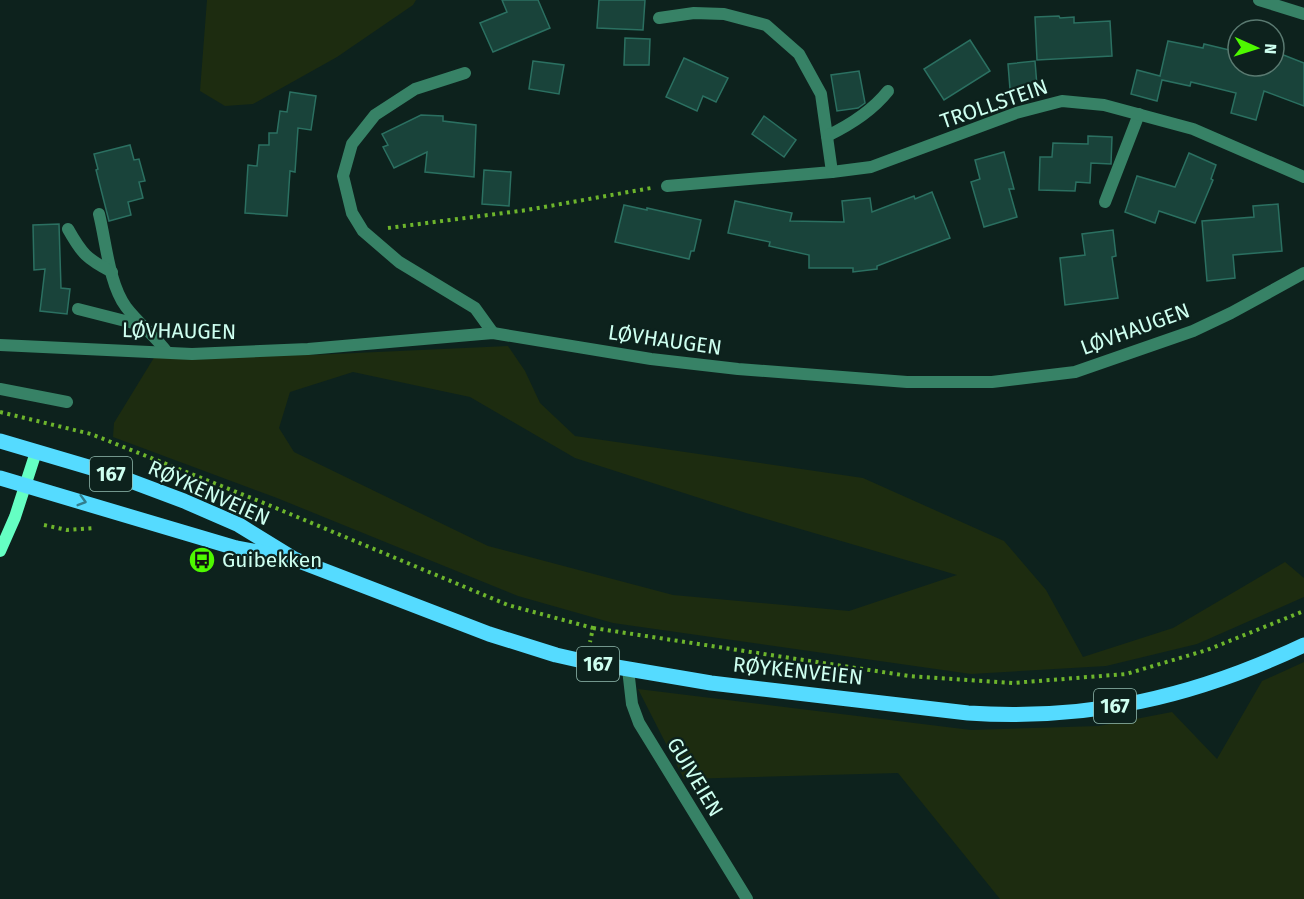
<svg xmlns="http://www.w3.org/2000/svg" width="1304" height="899" font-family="'Fira Sans',sans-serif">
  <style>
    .green { fill: #1d2c10; fill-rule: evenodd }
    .building { fill: #19433a; stroke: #2b7061; stroke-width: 1.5 }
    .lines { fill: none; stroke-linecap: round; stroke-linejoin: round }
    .path { stroke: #6db52c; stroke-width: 4; stroke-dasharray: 3 4.5; stroke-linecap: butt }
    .lane { stroke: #378266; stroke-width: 12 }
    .street { stroke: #378266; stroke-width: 12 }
    .secondary { stroke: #65ffc3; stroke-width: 12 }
    .primary { stroke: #55dbff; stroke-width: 15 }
    .oneway { stroke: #317e8e }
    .labels { text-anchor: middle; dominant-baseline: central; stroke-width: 4.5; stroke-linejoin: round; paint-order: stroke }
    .shield { fill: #0d221d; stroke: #94bdb1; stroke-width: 1.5 }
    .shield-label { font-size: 20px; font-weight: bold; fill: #cefff0 }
    .street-label { font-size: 21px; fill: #cefff0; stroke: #0d221d }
    .poi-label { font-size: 21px; fill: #cefff0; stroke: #0d221d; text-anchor: start }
  </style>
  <rect width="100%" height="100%" fill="#0d221d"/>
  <g class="green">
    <polygon points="207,0 416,0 413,5 337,57 253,104 225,106 200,91"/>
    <path d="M 508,346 L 525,371 L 540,403 L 575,436 L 863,478 L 1004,541 L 1046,590 L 1083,657 L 1173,628 L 1285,562 L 1304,578 L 1304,597 L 1197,644 L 1106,666 L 971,674 L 613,623 L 518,596 L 277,498 L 113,437 L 114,423 L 155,356 L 312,355 ZM 353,372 L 470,397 L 575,458 L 746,513 L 957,575 L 849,611 L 673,595 L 488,546 L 294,452 L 279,428 L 290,392 Z"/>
    <polygon points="1304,662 1304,899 1000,899 898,773 684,779 638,689 971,730 1099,726 1172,712 1217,759 1262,681"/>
  </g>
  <g class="building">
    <polygon points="502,0 538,0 550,28 493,52 480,23 507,12"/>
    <polygon points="599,0 645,0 643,30 597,28"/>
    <polygon points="1059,16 1060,18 1074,17 1074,23 1110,21 1112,56 1037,60 1035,17"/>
    <polygon points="625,38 650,39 649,65 624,65"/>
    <polygon points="970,40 990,71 944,100 924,69"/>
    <polygon points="1168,41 1203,48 1204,44 1238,52 1238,66 1276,66 1281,54 1304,63 1304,106 1264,91 1256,120 1231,113 1236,93 1191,82 1190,86 1162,80 1157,101 1131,94 1137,70 1160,76"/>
    <polygon points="684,58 728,78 716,102 703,96 697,111 666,97"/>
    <polygon points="533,61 564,65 559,94 529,89"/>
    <polygon points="1035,61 1037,86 1010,89 1008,64"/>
    <polygon points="859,71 865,103 858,108 837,111 831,75"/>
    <polygon points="290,92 316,96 311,130 298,128 295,172 290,171 287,216 245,213 248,165 257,166 259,145 269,145 269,133 277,133 280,111 287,112"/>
    <polygon points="421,115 443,116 443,121 476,125 474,177 425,172 427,152 394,168 383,147 388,145 382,134"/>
    <polygon points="764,116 796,140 784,157 752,134"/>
    <polygon points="1088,136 1112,137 1111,164 1091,163 1090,183 1076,182 1075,191 1039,190 1040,157 1052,157 1053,143 1088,144"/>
    <polygon points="130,145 134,160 139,159 145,181 139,182 143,198 128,202 131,215 109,221 96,170 98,169 94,154"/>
    <polygon points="1004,152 1014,189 1009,189 1017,217 984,227 971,182 980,179 975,160"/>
    <polygon points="1189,153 1216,165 1211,179 1213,180 1195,223 1159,211 1155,223 1125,212 1137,176 1175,187"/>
    <polygon points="484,170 511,172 509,206 482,204"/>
    <polygon points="932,192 950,238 877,266 877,269 853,272 853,268 809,268 809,255 769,246 770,242 728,233 735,201 792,213 790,221 844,222 842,201 870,198 872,212 914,196 915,199"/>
    <polygon points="1278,204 1282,251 1233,255 1235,278 1207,281 1202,221 1254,217 1253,206"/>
    <polygon points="624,205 647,210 647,208 701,220 694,251 691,251 689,259 615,242"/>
    <polygon points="59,224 61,288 70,289 67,314 40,311 45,269 34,270 33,225"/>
    <polygon points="1113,230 1116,256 1112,257 1118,298 1065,305 1060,258 1085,255 1082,234"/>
  </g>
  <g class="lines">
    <g class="path">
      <polyline points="388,228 527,210 651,188"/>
      <polyline points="0,412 91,434 259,501 508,605 593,628 590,642"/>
      <polyline points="44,525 67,530 94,528"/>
      <polyline points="593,628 909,676 1013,683 1126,674 1207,650 1304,611"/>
    </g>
    <g class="lane">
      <polyline points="659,18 694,13 724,14 766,25 799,54 821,94 832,172 667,186"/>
      <polyline points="465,73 415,89 375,115 352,144 343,176 352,213 363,231 399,262 475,308 493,333"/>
      <path d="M 827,136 C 850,125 872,111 888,91"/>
      <polyline points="1105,202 1139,114"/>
      <path d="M 99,214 C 106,242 109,284 126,307 C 139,324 155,336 167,352"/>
      <path d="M 68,229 C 82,254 87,259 112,272"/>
      <polyline points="78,309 141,325"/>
      <polyline points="0,389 67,402"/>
    </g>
    <g class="street">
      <polyline points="1259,0 1304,14"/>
      <polyline points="832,172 871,167 1016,113 1062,101 1104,105 1193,129 1304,177"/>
      <polyline points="0,345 192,354 308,349 493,333 651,359 738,369 907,382 992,382 1075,372 1193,331 1231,313 1304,273"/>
      <polyline points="628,669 632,704 639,723 747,899"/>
    </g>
    <polyline class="secondary" points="0,551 15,517 36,452"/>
    <g class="primary">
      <path d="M 0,441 L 112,474 L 184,501 L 239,525 L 294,559 L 489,634 L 556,655 L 587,662 L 711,683 L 968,713 C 1090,721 1194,697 1304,645"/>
      <polyline points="0,478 236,548 286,557"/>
    </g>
  </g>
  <defs><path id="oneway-chevron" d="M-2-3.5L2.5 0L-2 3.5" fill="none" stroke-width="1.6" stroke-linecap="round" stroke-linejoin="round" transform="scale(1.5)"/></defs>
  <use class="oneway" href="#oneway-chevron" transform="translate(82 501) rotate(16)"/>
  <defs>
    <symbol id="bus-disc" viewBox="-11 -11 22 22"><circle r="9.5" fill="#4ef900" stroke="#0d221d"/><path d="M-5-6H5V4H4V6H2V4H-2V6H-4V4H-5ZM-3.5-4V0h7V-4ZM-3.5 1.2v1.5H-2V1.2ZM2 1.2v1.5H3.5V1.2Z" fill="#111"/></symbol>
  </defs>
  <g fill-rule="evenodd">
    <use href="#bus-disc" x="187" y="545" width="30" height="30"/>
  </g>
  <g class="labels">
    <g class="shield">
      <rect x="90" y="457" width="42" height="34" rx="4.5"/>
      <rect x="577" y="647" width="42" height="34" rx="4.5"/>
      <rect x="1094" y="689" width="42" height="34" rx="4.5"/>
    </g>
    <g class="shield-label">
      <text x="111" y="474">167</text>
      <text x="598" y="664">167</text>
      <text x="1115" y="706">167</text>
    </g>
    <g class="street-label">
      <text transform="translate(994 104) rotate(-19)">TROLLSTEIN</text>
      <text transform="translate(1135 329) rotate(-20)">LØVHAUGEN</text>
      <text transform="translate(179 331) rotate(1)">LØVHAUGEN</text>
      <text transform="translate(665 340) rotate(8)">LØVHAUGEN</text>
      <text transform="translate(209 493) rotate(24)">RØYKENVEIEN</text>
      <text transform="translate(798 671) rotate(6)">RØYKENVEIEN</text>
      <text transform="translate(695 777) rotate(59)">GUIVEIEN</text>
    </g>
    <g class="poi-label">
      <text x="222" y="560">Guibekken</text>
    </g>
  </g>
  <g transform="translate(1256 48) rotate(93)"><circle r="28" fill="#0d221d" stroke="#5a7a71" stroke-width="1.5"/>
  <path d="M0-4.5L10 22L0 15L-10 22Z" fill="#4ef900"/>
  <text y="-9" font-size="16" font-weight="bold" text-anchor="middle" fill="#cefff0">N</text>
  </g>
</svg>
